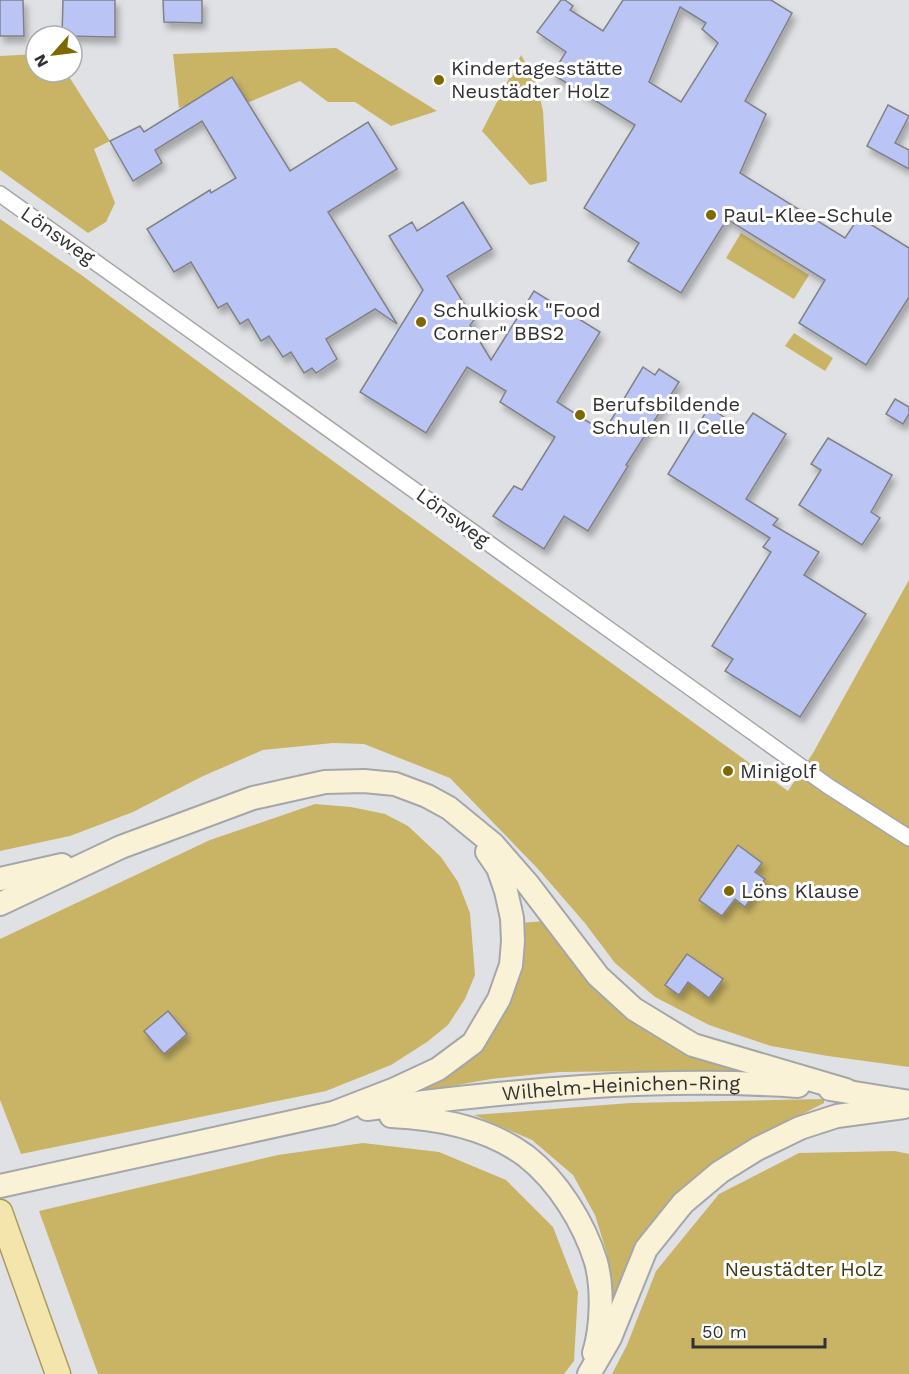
<svg xmlns="http://www.w3.org/2000/svg" width="909" height="1374" font-family="'Work Sans',sans-serif">
  <style>
    .green { fill: #c9b466 }
    .building { fill: #bac5f6; stroke: #818285; stroke-width: 1.5; fill-rule: evenodd; filter: url(#shadow) }
    .lines { fill: none; stroke-linecap: round; stroke-linejoin: round }
    .street-casing { stroke: #a5a6a9; stroke-width: 18 }
    .secondary-casing { stroke: #a5a6a9; stroke-width: 26 }
    .primary-casing { stroke: #ab9b5e; stroke-width: 27 }
    .street { stroke: #fff; stroke-width: 15 }
    .secondary { stroke: #faf2d6; stroke-width: 22 }
    .primary { stroke: #f4e5ac; stroke-width: 24 }
    .poi-dot { fill: #7e6800; stroke: #fff; stroke-width: 2 }
    .labels { text-anchor: middle; dominant-baseline: central; stroke-width: 6; stroke-linejoin: round; paint-order: stroke }
    .poi-label { font-size: 20px; fill: #313132; stroke: #fff; text-anchor: start }
    .street-label { font-size: 20px; fill: #313132; stroke: #fff }
    .park-label { font-size: 20px; fill: #41370f; stroke: #fff }
  </style>
  <defs>
    <filter id="shadow"><feDropShadow dx="3.5" dy="6" stdDeviation="3" flood-color="#0004"/></filter>
  </defs>
  <rect width="100%" height="100%" fill="#e0e1e4"/>
  <g class="green">
    <polygon points="336,48 437,111 391,126 355,102 328,102 300,81 247,103 189,104 179,108 173,54"/>
    <polygon points="36,54 36,72 66,72 110,141 94,149 115,203 106,222 88,233 0,170 0,56"/>
    <polygon points="521,55 536,81 543,111 547,181 530,185 482,131"/>
    <polygon points="0,219 80,274 293,432 788,791 813,753 909,580 909,1067 828,1056 771,1046 709,1025 655,997 615,963 584,922 538,869 450,778 364,744 333,743 263,750 201,777 133,812 70,836 0,851"/>
    <polygon points="741,233 809,275 794,299 726,258"/>
    <polygon points="794,333 833,358 825,371 785,346"/>
    <polygon points="315,804 351,807 385,814 408,826 441,857 458,882 470,913 475,975 465,999 448,1025 427,1042 391,1065 326,1091 21,1154 0,1100 0,939 210,840"/>
    <polygon points="545,921 574,959 742,1070 559,1072 491,1079 412,1093 460,1067 480,1050 520,923"/>
    <polygon points="824,1099 824,1103 747,1142 693,1178 643,1233 608,1315 607,1254 595,1215 573,1175 532,1140 474,1115 630,1103"/>
    <polygon points="363,1143 439,1152 506,1180 553,1227 578,1292 574,1361 564,1374 98,1374 39,1211 278,1155"/>
    <polygon points="895,1151 909,1154 909,1374 612,1374 627,1345 656,1271 719,1194 799,1153"/>
  </g>
  <g class="building">
    <polygon points="0,0 23,0 24,36 0,36"/>
    <polygon points="63,0 115,0 115,37 62,36"/>
    <polygon points="163,0 202,0 202,23 164,22"/>
    <path d="M 561,0 L 565,0 L 573,6 L 570,10 L 603,31 L 623,0 L 771,0 L 792,13 L 745,101 L 766,114 L 740,173 L 845,238 L 859,217 L 909,248 L 909,297 L 866,365 L 799,323 L 825,280 L 727,219 L 681,293 L 628,261 L 639,243 L 584,208 L 635,125 L 552,74 L 566,52 L 537,32 ZM 680,7 L 706,23 L 702,29 L 718,43 L 681,102 L 649,82 Z"/>
    <polygon points="232,77 290,171 368,122 397,169 328,212 397,324 375,309 326,339 337,359 316,373 312,368 304,373 291,352 283,357 269,336 261,341 248,319 240,324 227,303 218,308 191,262 174,272 147,229 210,190 211,193 236,178 202,121 155,150 162,163 133,181 110,141 140,126 144,132"/>
    <polygon points="888,105 909,116 895,143 909,150 909,169 867,146"/>
    <polygon points="463,202 492,249 447,276 474,320 470,325 491,360 534,291 600,332 557,402 604,432 643,367 655,375 659,369 679,382 626,465 628,466 588,531 564,516 544,549 493,516 514,486 522,490 555,437 500,402 506,391 467,367 426,433 360,392 423,290 389,236 412,222 417,231"/>
    <polygon points="895,399 909,407 909,414 903,424 886,414"/>
    <polygon points="709,407 742,429 753,413 786,434 746,499 778,519 773,525 819,552 804,575 866,614 800,717 725,671 733,659 712,646 771,552 763,547 770,538 668,474"/>
    <polygon points="828,438 892,475 871,512 880,518 862,545 799,505 821,470 811,464"/>
    <polygon points="738,845 762,863 755,872 765,879 745,907 735,899 722,916 699,900"/>
    <polygon points="687,954 723,979 709,998 688,982 679,995 665,985"/>
    <polygon points="168,1011 187,1034 164,1054 144,1031"/>
  </g>
  <g class="lines">
    <defs>
      <polyline id="street" points="0,194 828,786 909,838"/>
      <g id="secondary">
        <polyline points="0,879 62,865"/>
        <polyline points="0,904 121,847 253,798 325,782 364,781 395,784 427,796 449,808 493,844 527,883 598,976 634,1009 693,1045 846,1090"/>
        <polyline points="830,1089 909,1102"/>
        <path id="s1" d="M 367,1109 C 510,1091 653,1076 798,1086"/>
        <path d="M 391,1116 C 438,1118 487,1127 526,1156 C 558,1181 584,1223 596,1262 C 603,1288 602,1327 594,1353"/>
        <polyline points="0,1186 333,1113 395,1089 438,1069 473,1043 499,999 511,965 513,941 512,918 506,891 498,868 487,852"/>
        <polyline points="589,1374 610,1338 646,1249 683,1203 720,1172 757,1149 800,1128 837,1116 904,1107"/>
      </g>
      <polyline id="primary" points="0,1212 58,1374"/>
    </defs>
    <use href="#street" class="street-casing"/>
    <use href="#secondary" class="secondary-casing"/>
    <use href="#primary" class="primary-casing"/>
    <use href="#street" class="street"/>
    <use href="#secondary" class="secondary"/>
    <use href="#primary" class="primary"/>
  </g>
  <g class="poi-dot">
    <circle cx="439" cy="80" r="6"/>
    <circle cx="711" cy="215" r="6"/>
    <circle cx="421" cy="322" r="6"/>
    <circle cx="580" cy="415" r="6"/>
    <circle cx="728" cy="771" r="6"/>
    <circle cx="729" cy="891" r="6"/>
  </g>
  <g class="labels">
    <g class="poi-label">
      <text x="451" y="68">Kindertagesstätte<tspan x="451" dy="23">Neustädter Holz</tspan></text>
      <text x="723" y="215">Paul-Klee-Schule</text>
      <text x="433" y="310">Schulkiosk "Food<tspan x="433" dy="23">Corner" BBS2</tspan></text>
      <text x="592" y="404">Berufsbildende<tspan x="592" dy="23">Schulen II Celle</tspan></text>
      <text x="740" y="771">Minigolf</text>
      <text x="741" y="891">Löns Klause</text>
    </g>
    <g class="street-label">
      <text transform="translate(58 235) rotate(35)">Lönsweg</text>
      <text transform="translate(453 517) rotate(36)">Lönsweg</text>
      <text stroke="none"><textPath href="#s1" startOffset="255">Wilhelm-Heinichen-Ring</textPath></text>
    </g>
    <g class="park-label">
      <text x="804" y="1269">Neustädter Holz</text>
    </g>
  </g>
  <g transform="translate(54 54) rotate(242)"><circle r="28" fill="#ffffff" stroke="#adadad" stroke-width="1.5"/>
  <path d="M0-4.5L10 22L0 15L-10 22Z" fill="#7e6800"/>
  <text y="-9" font-size="16" font-weight="bold" text-anchor="middle" fill="#313132">N</text>
  </g>
  <path d="M693 1338v9h132v-9" fill="none" stroke="#313132" stroke-width="3"/>
  <text x="702" y="1338" font-size="18" fill="#313132" stroke="#ffffff" stroke-width="4.5" paint-order="stroke">50 m</text>
</svg>
